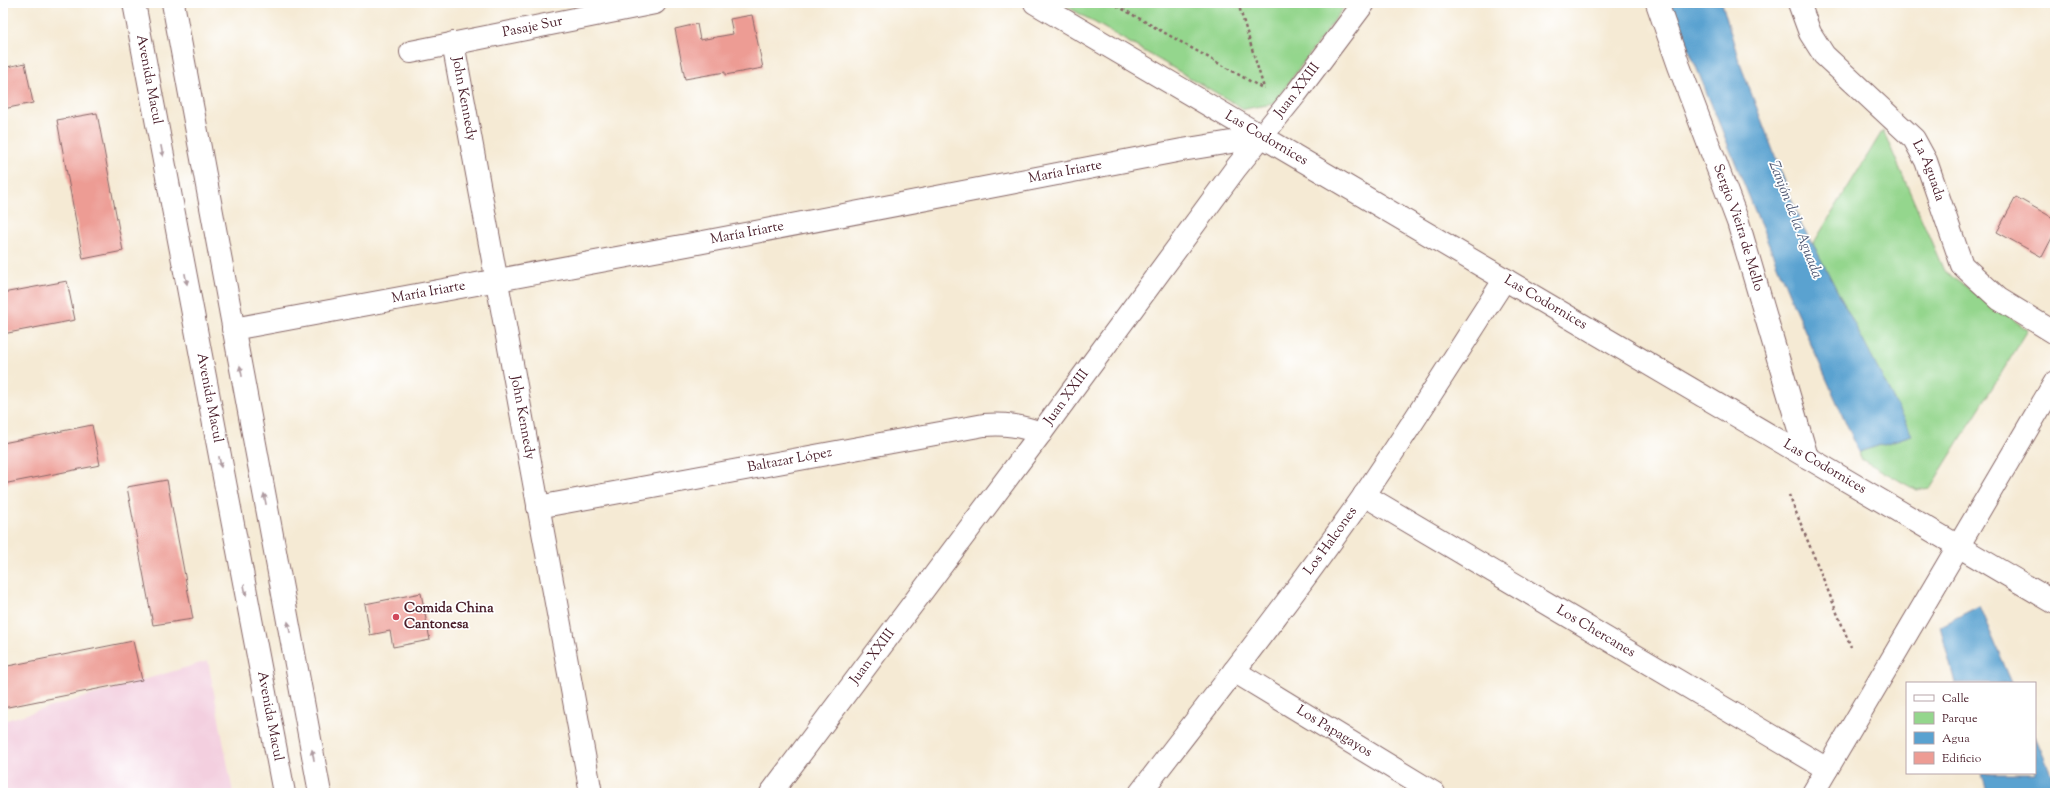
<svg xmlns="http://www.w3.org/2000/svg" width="2058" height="796" font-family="'Sorts Mill Goudy',serif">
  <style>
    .built { fill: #f3cfdf }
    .green { fill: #94d68d; stroke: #6f7a5c }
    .water { fill: #5aa2d0; stroke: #52607e }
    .building { fill: #ed9c94 }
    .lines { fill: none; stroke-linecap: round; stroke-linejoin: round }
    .minor-casing { stroke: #866666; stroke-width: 24 }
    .major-casing { stroke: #866666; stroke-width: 24 }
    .path { stroke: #866666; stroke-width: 2.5; stroke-dasharray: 3 3; stroke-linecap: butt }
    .minor { stroke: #fff; stroke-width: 22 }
    .major { stroke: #fff; stroke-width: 22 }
    .oneway { fill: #ae9aa0 }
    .poi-dot { fill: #d1495b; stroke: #fff; stroke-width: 1.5 }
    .labels { text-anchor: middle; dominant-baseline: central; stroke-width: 3.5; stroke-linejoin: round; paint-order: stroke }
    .street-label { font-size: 14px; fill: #4a1f2b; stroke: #fff }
    .poi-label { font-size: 14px; font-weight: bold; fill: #4a1f2b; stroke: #fff; text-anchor: start }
    .water-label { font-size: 15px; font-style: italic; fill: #515a75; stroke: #fff }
  </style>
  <rect width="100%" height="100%" fill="#fff"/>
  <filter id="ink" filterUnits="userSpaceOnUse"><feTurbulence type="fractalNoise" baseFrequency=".025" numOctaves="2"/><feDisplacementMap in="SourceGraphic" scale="8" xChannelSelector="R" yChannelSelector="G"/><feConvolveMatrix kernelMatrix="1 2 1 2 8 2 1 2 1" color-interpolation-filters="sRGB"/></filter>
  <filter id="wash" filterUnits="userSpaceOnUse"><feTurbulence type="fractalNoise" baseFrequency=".012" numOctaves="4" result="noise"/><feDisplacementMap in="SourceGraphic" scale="16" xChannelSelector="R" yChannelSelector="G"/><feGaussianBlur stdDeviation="0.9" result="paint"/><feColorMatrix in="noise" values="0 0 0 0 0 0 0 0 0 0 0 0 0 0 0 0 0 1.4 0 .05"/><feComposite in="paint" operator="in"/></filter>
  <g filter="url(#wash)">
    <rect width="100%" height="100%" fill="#f5ead4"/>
    <polygon class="built" points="208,661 233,793 3,793 3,721"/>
    <g class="green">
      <polygon points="1061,3 1347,3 1273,104 1244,109"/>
      <polygon points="1883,130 1944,271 2028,330 1930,488 1916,490 1861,459 1859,452 1911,435 1813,244"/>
    </g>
    <g class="water">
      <polygon points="1670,3 1722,3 1739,61 1802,227 1813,244 1912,435 1859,452 1793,304"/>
      <polygon points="1979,606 2012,683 1955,683 1940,626"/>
      <polygon points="2035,736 2055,783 2055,793 1987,793 1981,773 2035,773"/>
    </g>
    <g id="blocks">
      <g class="building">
        <polygon points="752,15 763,68 725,75 725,72 685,79 675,29 697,24 700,40 733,34 730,19"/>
        <polygon points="25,63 33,103 3,109 3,68"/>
        <polygon points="97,113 123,251 83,259 57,120"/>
        <polygon points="2016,197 2055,219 2055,232 2042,257 1997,232"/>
        <polygon points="67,281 75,320 3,334 3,293"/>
        <polygon points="92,425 100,465 3,484 3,443"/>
        <polygon points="167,480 193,619 153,625 127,487"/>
        <polygon points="421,593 430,640 393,647 390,631 370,635 365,604"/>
        <polygon points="133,641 142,680 3,708 3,667"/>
      </g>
    </g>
  </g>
  <g filter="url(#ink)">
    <use href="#blocks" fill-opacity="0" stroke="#866666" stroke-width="1"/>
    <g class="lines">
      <defs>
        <g id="minor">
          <path id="s1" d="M 1035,3 L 2055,603"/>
          <path id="s2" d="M 1657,3 L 1679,66 L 1738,222 L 1807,457"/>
          <path id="s3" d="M 1799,3 L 1810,33 L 1824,55 L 1914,139 L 1926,161 L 1962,265 L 1999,299 L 2055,333"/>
          <path id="s4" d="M 453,43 L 591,793"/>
          <path id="s5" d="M 411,52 L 655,3"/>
          <path id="s6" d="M 233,329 L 698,243 L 1182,150 L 1262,137"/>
          <path id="s7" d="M 1364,495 L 1827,769"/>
          <path id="s8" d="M 538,507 L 984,425 C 1005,423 1021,426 1041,433"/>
          <path id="s9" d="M 1234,671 L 1434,793"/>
          <path id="s10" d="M 771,793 L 1041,433 L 1236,168 L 1295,95 L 1364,3"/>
          <path id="s11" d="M 1140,793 C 1216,694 1294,596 1365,494 C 1413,424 1458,351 1505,279"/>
          <polyline points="1813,793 2055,382"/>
        </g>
        <g id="major">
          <path id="s12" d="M 134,3 L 284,793"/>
          <polyline points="173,3 320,793"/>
        </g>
      </defs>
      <use href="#minor" class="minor-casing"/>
      <use href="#major" class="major-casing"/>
      <g class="path">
        <polyline points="1112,3 1264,89"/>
        <polyline points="1238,3 1264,88"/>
        <polyline points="1789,495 1851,647"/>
      </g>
      <use href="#minor" class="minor"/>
      <use href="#major" class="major"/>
    </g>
    <defs><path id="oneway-solid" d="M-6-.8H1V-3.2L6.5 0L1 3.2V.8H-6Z"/></defs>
    <g class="oneway">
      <use href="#oneway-solid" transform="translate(162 151) rotate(79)"/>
      <use href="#oneway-solid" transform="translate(186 279) rotate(79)"/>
      <use href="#oneway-solid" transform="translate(241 371) rotate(-101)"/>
      <use href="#oneway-solid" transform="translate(220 462) rotate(79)"/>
      <use href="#oneway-solid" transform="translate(265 499) rotate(-101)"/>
      <use href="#oneway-solid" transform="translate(245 590) rotate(79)"/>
      <use href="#oneway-solid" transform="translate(289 627) rotate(-101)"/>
      <use href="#oneway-solid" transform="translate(313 755) rotate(-101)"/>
    </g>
  </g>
  <circle class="poi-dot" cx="396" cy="617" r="4"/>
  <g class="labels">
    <g class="street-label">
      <text stroke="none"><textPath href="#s5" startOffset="124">Pasaje Sur</textPath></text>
      <text stroke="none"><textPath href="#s12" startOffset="78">Avenida Macul</textPath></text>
      <text stroke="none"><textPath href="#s10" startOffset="878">Juan XXIII</textPath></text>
      <text stroke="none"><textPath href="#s4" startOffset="57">John Kennedy</textPath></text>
      <text stroke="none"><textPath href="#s1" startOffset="268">Las Codornices</textPath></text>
      <text stroke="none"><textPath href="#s6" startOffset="847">María Iriarte</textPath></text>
      <text stroke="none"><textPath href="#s3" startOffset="216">La Aguada</textPath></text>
      <text stroke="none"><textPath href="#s2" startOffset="239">Sergio Vieira de Mello</textPath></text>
      <text stroke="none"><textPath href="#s6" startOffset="523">María Iriarte</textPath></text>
      <text stroke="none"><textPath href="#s6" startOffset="199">María Iriarte</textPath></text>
      <text stroke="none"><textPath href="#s1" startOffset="592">Las Codornices</textPath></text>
      <text stroke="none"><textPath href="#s12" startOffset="402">Avenida Macul</textPath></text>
      <text stroke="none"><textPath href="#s10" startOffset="494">Juan XXIII</textPath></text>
      <text stroke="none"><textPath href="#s4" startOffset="381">John Kennedy</textPath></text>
      <text stroke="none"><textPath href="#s8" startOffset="256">Baltazar López</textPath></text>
      <text stroke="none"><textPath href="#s1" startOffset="916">Las Codornices</textPath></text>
      <text stroke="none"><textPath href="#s11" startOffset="316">Los Halcones</textPath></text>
      <text stroke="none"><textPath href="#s7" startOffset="269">Los Chercanes</textPath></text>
      <text stroke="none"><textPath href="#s10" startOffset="170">Juan XXIII</textPath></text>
      <text stroke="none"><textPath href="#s12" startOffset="726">Avenida Macul</textPath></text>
      <text stroke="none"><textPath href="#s9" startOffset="117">Los Papagayos</textPath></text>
    </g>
    <g class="poi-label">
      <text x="404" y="609">Comida China<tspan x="404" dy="16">Cantonesa</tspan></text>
    </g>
    <g class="water-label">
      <text transform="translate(1795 220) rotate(69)">Zanjón de la Aguada</text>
    </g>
  </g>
  <rect width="2058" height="796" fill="none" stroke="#fff" stroke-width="16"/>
  <rect x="1906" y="682" width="130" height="92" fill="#ffffff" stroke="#b7a5aa"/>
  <rect x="1914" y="695" width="20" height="6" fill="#ffffff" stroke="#b7a5aa"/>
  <text x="1942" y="702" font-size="12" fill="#4a1f2b">Calle</text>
  <rect x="1914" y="712" width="20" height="12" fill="#94d68d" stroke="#b7a5aa"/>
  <text x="1942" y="722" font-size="12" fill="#4a1f2b">Parque</text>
  <rect x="1914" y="732" width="20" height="12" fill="#5aa2d0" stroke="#b7a5aa"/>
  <text x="1942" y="742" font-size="12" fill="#4a1f2b">Agua</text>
  <rect x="1914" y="752" width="20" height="12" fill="#ed9c94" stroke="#b7a5aa"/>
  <text x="1942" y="762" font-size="12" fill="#4a1f2b">Edificio</text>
</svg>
